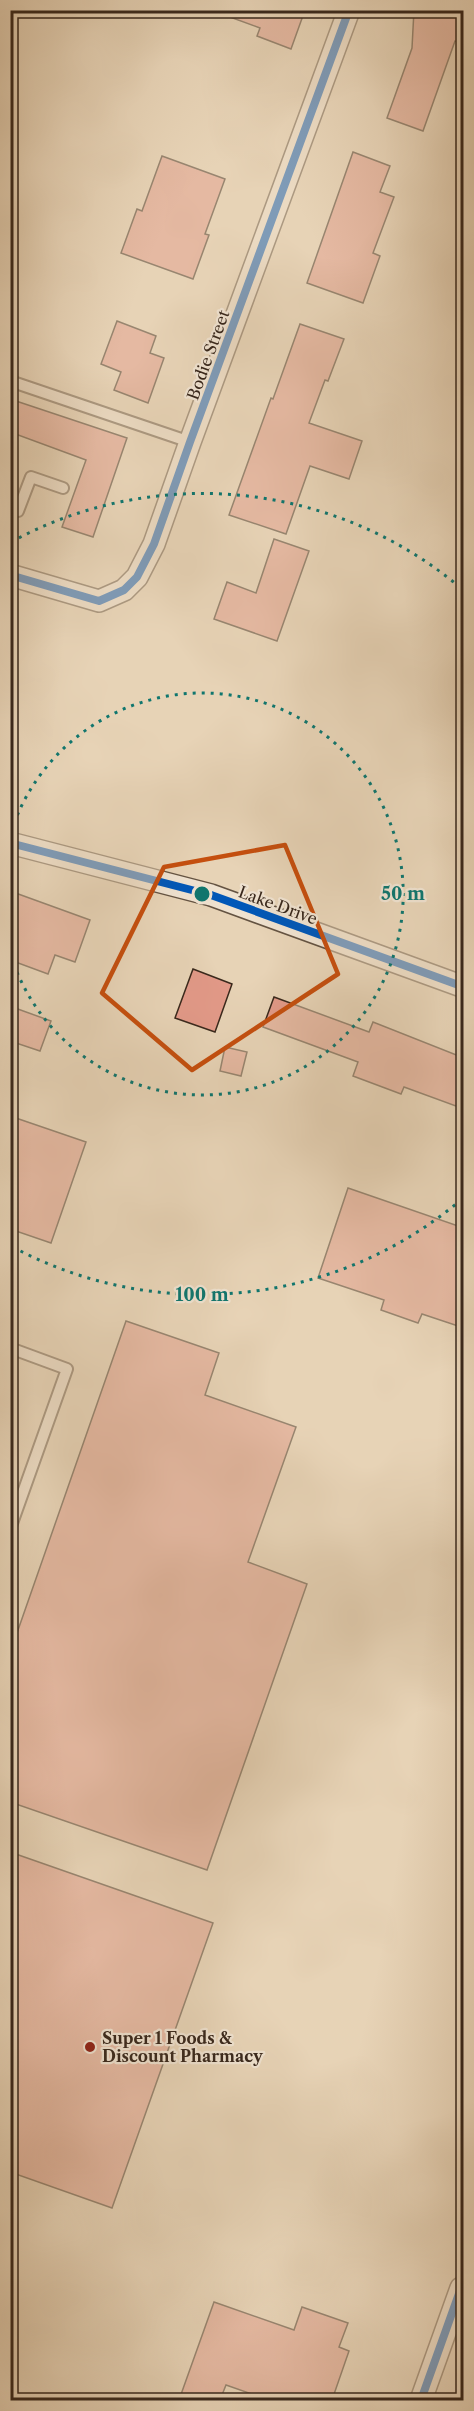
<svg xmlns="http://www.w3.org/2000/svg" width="474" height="2411" font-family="'Libre Caslon Text',serif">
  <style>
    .building { fill: #e39a89; stroke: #39281c; stroke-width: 1.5 }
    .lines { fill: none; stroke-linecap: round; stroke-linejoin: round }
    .service-casing { stroke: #645342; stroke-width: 14 }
    .minor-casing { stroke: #645342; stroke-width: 24 }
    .service { stroke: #efe2d0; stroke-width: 10 }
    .minor { stroke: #efe2d0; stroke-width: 21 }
    .cycleway-casing { stroke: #efe2d0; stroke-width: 11 }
    .cycleway { stroke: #0057b8; stroke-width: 8 }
    .marked { fill: none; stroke: #c54f0f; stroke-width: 4.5; stroke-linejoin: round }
    .ring { fill: none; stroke: #0f766e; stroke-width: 3; stroke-dasharray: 3 6 }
    .poi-dot { fill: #8f2418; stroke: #efe2d0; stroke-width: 2 }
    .labels { text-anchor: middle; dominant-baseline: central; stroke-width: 4.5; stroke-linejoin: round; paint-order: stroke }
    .street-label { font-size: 16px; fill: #39281c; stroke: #efe2d0 }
    .poi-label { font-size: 16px; font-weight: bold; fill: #39281c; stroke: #efe2d0; text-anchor: start }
    .centre { fill: #0f766e; stroke: #efe2d0; stroke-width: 3 }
    .ring-label { font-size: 18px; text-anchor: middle; font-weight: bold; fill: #0f766e; stroke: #efe2d0; stroke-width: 4.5; stroke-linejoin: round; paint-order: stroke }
  </style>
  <rect width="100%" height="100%" fill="#e7d3b6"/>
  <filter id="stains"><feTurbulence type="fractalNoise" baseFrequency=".00333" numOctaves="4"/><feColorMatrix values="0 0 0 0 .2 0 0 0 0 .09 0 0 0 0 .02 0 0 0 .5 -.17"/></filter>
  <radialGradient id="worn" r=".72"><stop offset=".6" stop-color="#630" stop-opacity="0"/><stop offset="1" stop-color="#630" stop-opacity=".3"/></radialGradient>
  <g class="building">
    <polygon points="220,10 305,10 291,49 257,36 260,28 219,13"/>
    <polygon points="414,10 464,10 464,42 455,41 423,131 387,118 412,48"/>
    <polygon points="353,152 390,166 380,192 394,197 373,253 380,256 363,303 307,283"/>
    <polygon points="162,156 225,179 205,234 209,235 193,279 121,253 137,209 142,211"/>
    <polygon points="117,321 156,336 150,353 164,358 148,403 114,390 121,372 101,364"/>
    <polygon points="300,324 344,339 328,381 325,380 309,423 362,441 349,479 310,466 286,534 229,515 271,398 273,399"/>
    <polygon points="10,399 127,438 93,537 62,527 86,460 10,432"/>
    <polygon points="274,539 309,551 277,641 214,619 227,582 256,593"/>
    <polygon points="10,891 90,920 75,962 55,955 48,974 10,960"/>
    <polygon points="193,969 232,984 215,1032 175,1018"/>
    <polygon points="274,997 369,1032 373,1022 464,1058 464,1109 404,1087 401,1094 353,1076 358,1062 263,1027"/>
    <polygon points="15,1008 51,1021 40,1051 10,1041 10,1019"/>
    <polygon points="225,1047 247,1052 241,1076 220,1071"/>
    <polygon points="10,1116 86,1142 51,1243 10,1229"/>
    <polygon points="348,1188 464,1228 464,1328 422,1314 418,1323 381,1310 384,1300 318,1278"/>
    <polygon points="126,1321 219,1353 205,1395 296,1427 248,1562 307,1584 207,1870 10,1802 10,1653"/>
    <polygon points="10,1852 213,1923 112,2208 10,2172"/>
    <polygon points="214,2302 294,2330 302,2307 348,2323 339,2347 349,2351 332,2400 269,2400 226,2385 220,2400 179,2400"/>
  </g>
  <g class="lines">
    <defs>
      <g id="service">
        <polyline points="10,381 190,442"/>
        <polyline points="10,509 18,511 31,477 63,488"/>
        <polyline points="10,1348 67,1369 10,1529"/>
      </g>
      <g id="minor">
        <polyline points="10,575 99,601 124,590 137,577 154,544 190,442 349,10"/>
        <polyline points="10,843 211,895 464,987"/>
        <polyline points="421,2400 461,2288"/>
      </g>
    </defs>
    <use href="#service" class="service-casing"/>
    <use href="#minor" class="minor-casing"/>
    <use href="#service" class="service"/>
    <use href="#minor" class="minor"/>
    <defs>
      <g id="cycleway">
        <polyline points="10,575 99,601 124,590 137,577 154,544 190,442 349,10"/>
        <polyline points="10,843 211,895 464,987"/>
        <polyline points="421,2400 461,2288"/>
      </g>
    </defs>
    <use href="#cycleway" class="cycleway-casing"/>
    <use href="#cycleway" class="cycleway"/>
  </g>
  <path d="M0 0H474V2411H0ZM 285,845 L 338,974 L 192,1070 L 102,993 L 164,867 Z" fill="#e7d3b6" fill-opacity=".55" fill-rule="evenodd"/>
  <path class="marked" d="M 285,845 L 338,974 L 192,1070 L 102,993 L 164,867 Z"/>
  <g class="ring">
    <path d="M11 832A201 201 0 1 1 11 956"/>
    <path d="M462 1199A401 401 0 0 1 11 1246M11 542A401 401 0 0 1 462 589"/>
  </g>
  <circle class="poi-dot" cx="90" cy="2047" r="6"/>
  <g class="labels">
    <g class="street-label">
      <text transform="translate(208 355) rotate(-70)">Bodie Street</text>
      <text transform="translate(278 905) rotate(20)">Lake Drive</text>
    </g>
    <g class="poi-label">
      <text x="102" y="2038">Super 1 Foods &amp;<tspan x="102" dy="18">Discount Pharmacy</tspan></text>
    </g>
  </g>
  <circle cx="202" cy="894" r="9" class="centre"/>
  <g class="ring-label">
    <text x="403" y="900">50 m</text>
    <text x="202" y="1301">100 m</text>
  </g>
  <rect width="474" height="2411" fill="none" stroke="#e7d3b6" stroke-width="36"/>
  <rect x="12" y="12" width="450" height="2387" fill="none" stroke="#39281c" stroke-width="3"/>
  <rect x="18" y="18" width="438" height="2375" fill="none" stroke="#39281c" stroke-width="1.5"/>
  <rect width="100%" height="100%" filter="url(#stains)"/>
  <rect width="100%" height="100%" fill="url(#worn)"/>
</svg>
